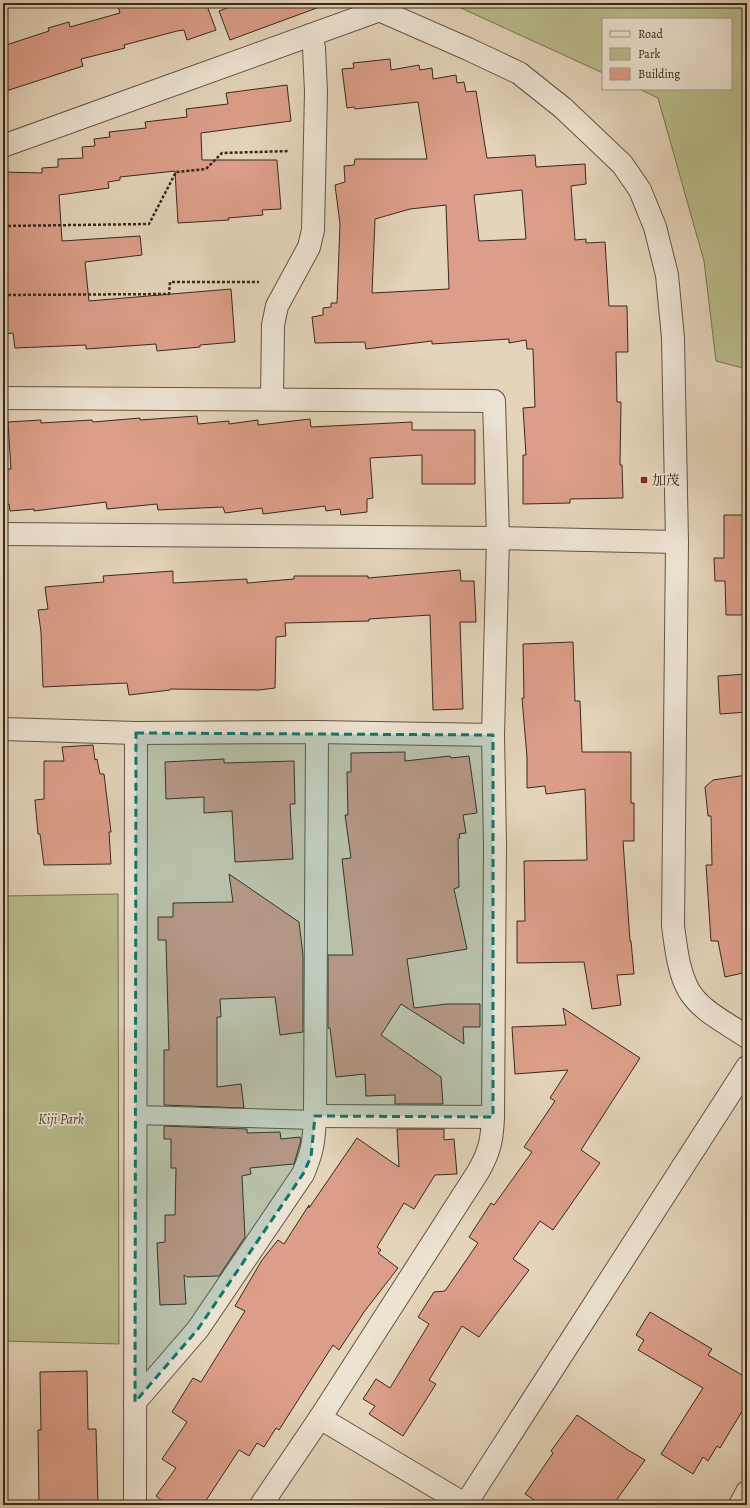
<svg xmlns="http://www.w3.org/2000/svg" width="750" height="1508" font-family="Alegreya,'Noto Serif JP',serif">
  <style>
    .green { fill: #b9bc8c; stroke: #787255 }
    .building { fill: #dc9e8a; stroke: #38291e; fill-rule: evenodd }
    .lines { fill: none; stroke-linecap: round; stroke-linejoin: round }
    .service-casing { stroke: #635445; stroke-width: 20 }
    .minor-casing { stroke: #635445; stroke-width: 24 }
    .tertiary-casing { stroke: #635445; stroke-width: 24 }
    .path { stroke: #38291e; stroke-width: 2.5; stroke-dasharray: 3 2; stroke-linecap: butt }
    .service { stroke: #ede3d2; stroke-width: 18 }
    .minor { stroke: #ede3d2; stroke-width: 22 }
    .tertiary { stroke: #ede3d2; stroke-width: 22 }
    .marked { fill: #0f766e; fill-opacity: 0.2; stroke: #0f766e; stroke-width: 3; stroke-dasharray: 8 5; stroke-linejoin: round }
    .poi-dot { fill: #8f2418; stroke: #ede3d2; stroke-width: 1.5 }
    .labels { text-anchor: middle; dominant-baseline: central; stroke-width: 3.5; stroke-linejoin: round; paint-order: stroke }
    .poi-label { font-size: 14px; fill: #38291e; stroke: #ede3d2; text-anchor: start }
    .park-label { font-size: 14px; font-style: italic; fill: #524634; stroke: #ede3d2 }
  </style>
  <rect width="100%" height="100%" fill="#e4d4ba"/>
  <filter id="stains"><feTurbulence type="fractalNoise" baseFrequency=".005" numOctaves="4"/><feColorMatrix values="0 0 0 0 .2 0 0 0 0 .09 0 0 0 0 .02 0 0 0 .5 -.17"/></filter>
  <radialGradient id="worn" r=".72"><stop offset=".6" stop-color="#630" stop-opacity="0"/><stop offset="1" stop-color="#630" stop-opacity=".3"/></radialGradient>
  <g class="green">
    <polygon points="450,3 747,3 747,369 716,361 704,261 658,98 639,89 731,89 731,19 603,19 603,73"/>
    <polygon points="118,894 119,1344 3,1341 5,896"/>
  </g>
  <g class="building">
    <polygon points="117,3 206,3 216,30 187,40 184,30 177,31 124,45 125,48 81,59 83,66 3,92 3,46 49,31 48,28 69,22 70,27 120,13"/>
    <polygon points="241,3 322,3 322,6 230,40 219,11"/>
    <path d="M 390,59 L 391,70 L 419,65 L 420,70 L 432,68 L 433,79 L 456,75 L 457,83 L 464,82 L 466,92 L 476,91 L 487,158 L 535,155 L 536,167 L 585,164 L 586,184 L 571,186 L 575,240 L 586,239 L 586,243 L 605,242 L 609,306 L 627,306 L 628,352 L 616,352 L 617,402 L 621,402 L 620,465 L 622,465 L 623,498 L 570,499 L 570,503 L 523,504 L 523,455 L 526,455 L 523,408 L 535,407 L 533,349 L 527,349 L 526,340 L 509,343 L 509,339 L 432,344 L 432,341 L 366,349 L 365,342 L 315,343 L 312,317 L 323,315 L 323,308 L 331,307 L 331,303 L 337,303 L 340,224 L 335,185 L 345,182 L 344,166 L 354,165 L 355,159 L 427,159 L 418,102 L 355,109 L 354,107 L 347,108 L 342,69 L 354,68 L 353,63 ZM 522,190 L 526,239 L 479,241 L 474,195 ZM 446,205 L 449,289 L 372,293 L 375,219 L 410,209 Z"/>
    <polygon points="287,85 291,121 201,133 202,160 277,160 281,209 262,210 263,215 228,218 229,220 178,223 175,171 120,177 120,180 108,182 109,188 59,195 62,241 140,236 142,255 85,262 89,301 231,289 235,342 200,345 200,347 157,351 156,344 86,349 86,345 15,348 13,333 3,334 3,172 42,173 42,168 58,167 58,159 83,158 82,147 95,146 94,139 110,137 109,132 146,128 145,122 187,117 186,109 228,104 226,93"/>
    <polygon points="197,416 198,424 229,421 229,424 258,420 258,425 310,419 311,427 412,422 412,430 475,430 475,484 422,484 422,455 370,458 373,498 367,499 367,512 341,515 340,509 326,511 325,506 263,514 262,508 225,513 223,507 158,510 157,504 107,509 106,502 34,511 34,509 10,511 9,504 3,505 3,469 11,469 8,422 41,420 41,423 92,420 93,422 140,418 140,420"/>
    <polygon points="724,515 747,515 747,615 726,615 725,581 715,581 714,558 724,558"/>
    <polygon points="460,570 461,581 474,581 476,622 460,622 463,709 433,710 430,615 369,619 369,621 285,623 286,636 276,637 275,688 259,690 170,689 170,690 129,695 127,683 43,687 41,632 38,610 48,609 45,587 104,582 103,576 173,571 173,583 247,579 247,583 294,579 294,576 368,576 368,578"/>
    <polygon points="573,642 575,701 580,701 582,752 631,752 631,803 634,803 634,841 623,841 630,941 631,941 634,974 617,975 621,1005 592,1009 584,962 517,963 517,921 525,921 524,861 587,860 585,789 546,794 545,786 527,788 527,757 522,698 524,698 523,644"/>
    <polygon points="747,674 747,712 720,714 718,676"/>
    <polygon points="93,745 95,760 97,759 100,774 104,774 111,832 109,832 111,864 44,865 40,834 38,834 35,800 44,799 44,761 64,761 62,747"/>
    <polygon points="405,752 405,761 450,756 451,758 469,756 477,813 463,815 466,833 459,834 460,838 458,838 459,887 454,889 467,949 407,959 414,1008 447,1004 480,1004 480,1027 463,1027 464,1044 401,1004 381,1035 441,1077 443,1104 395,1104 395,1095 366,1096 365,1074 336,1077 330,1028 328,1028 328,955 353,955 342,859 351,858 345,815 348,815 347,772 351,772 351,753"/>
    <polygon points="224,759 224,763 294,761 295,804 290,804 293,859 235,862 232,811 204,813 204,797 166,799 165,762"/>
    <polygon points="747,775 747,972 725,977 718,941 711,941 706,865 712,865 711,816 708,816 705,787 713,780"/>
    <polygon points="229,874 299,922 303,955 303,1032 280,1035 275,997 220,999 221,1017 217,1017 217,1087 241,1084 244,1108 164,1105 164,1050 169,1050 166,940 158,940 158,917 173,917 173,903 233,902"/>
    <polygon points="563,1008 640,1058 581,1150 600,1163 553,1230 540,1221 513,1259 529,1270 479,1337 462,1326 429,1380 436,1384 403,1436 369,1414 375,1406 363,1399 376,1379 390,1388 429,1324 418,1317 434,1292 445,1291 478,1243 469,1237 491,1203 494,1205 532,1152 524,1147 555,1101 550,1098 568,1070 515,1074 512,1027 566,1025"/>
    <polygon points="164,1126 247,1129 247,1133 280,1132 281,1139 300,1137 301,1140 294,1164 250,1168 251,1174 242,1176 245,1237 219,1276 187,1277 184,1275 186,1304 160,1305 157,1243 165,1242 165,1215 175,1215 176,1168 171,1168 171,1139 164,1139"/>
    <polygon points="397,1129 444,1129 444,1140 454,1139 457,1174 435,1175 414,1209 404,1203 377,1247 381,1250 378,1253 398,1268 364,1312 339,1350 333,1345 279,1430 276,1428 264,1447 257,1443 249,1456 239,1450 203,1505 168,1505 156,1496 176,1468 162,1459 187,1422 172,1412 193,1378 201,1382 245,1311 235,1306 262,1260 278,1240 284,1244 309,1205 309,1208 357,1138 399,1167"/>
    <polygon points="650,1312 712,1349 708,1355 747,1378 747,1403 720,1448 717,1446 708,1461 703,1457 693,1474 661,1454 703,1388 638,1350 644,1340 636,1335"/>
    <polygon points="87,1371 88,1429 96,1429 98,1505 39,1505 38,1430 41,1430 40,1372"/>
    <polygon points="577,1415 628,1450 645,1460 613,1505 542,1505 525,1494 553,1453 551,1451"/>
  </g>
  <g class="lines">
    <defs>
      <polyline id="service" points="135,1115 315,1120"/>
      <g id="minor">
        <polyline points="3,146 380,10"/>
        <path d="M 3,398 L 494,401 L 498,538 L 493,735 L 495,845 L 493,1117 C 492,1140 490,1151 478,1172 L 320,1418 L 261,1505"/>
        <polyline points="272,399 273,325 277,306 309,247 313,230 316,92 314,48 311,35"/>
        <polyline points="3,534 498,538 677,542"/>
        <polyline points="3,729 136,733 317,732 493,735"/>
        <polyline points="315,1116 493,1117"/>
        <path d="M 135,1402 L 198,1329 L 303,1174 C 313,1151 314,1140 315,1116 L 317,732"/>
        <polyline points="320,1418 466,1505"/>
        <polyline points="135,1505 136,733"/>
        <polyline points="740,1505 747,1492"/>
      </g>
      <g id="tertiary">
        <path d="M 363,3 L 468,49 L 519,73 L 563,108 L 622,164 L 640,190 L 655,227 L 667,275 L 673,338 L 677,542 L 673,926 C 676,947 678,970 688,989 C 700,1011 727,1023 747,1037"/>
        <polyline points="465,1505 747,1067"/>
      </g>
    </defs>
    <use href="#service" class="service-casing"/>
    <use href="#minor" class="minor-casing"/>
    <use href="#tertiary" class="tertiary-casing"/>
    <g class="path">
      <polyline points="3,226 149,224 176,172 206,169 222,153 289,151"/>
      <polyline points="3,295 169,294 170,282 259,282"/>
    </g>
    <use href="#service" class="service"/>
    <use href="#minor" class="minor"/>
    <use href="#tertiary" class="tertiary"/>
  </g>
  <path class="marked" d="M 136,733 L 493,735 L 493,1117 L 315,1116 L 311,1157 L 303,1174 L 198,1329 L 135,1402 Z"/>
  <rect class="poi-dot" x="640" y="476" width="8" height="8" rx="2"/>
  <g class="labels">
    <g class="poi-label">
      <text x="652" y="480">加茂</text>
    </g>
    <g class="park-label">
      <text x="61" y="1119">Kiji Park</text>
    </g>
  </g>
  <rect width="750" height="1508" fill="none" stroke="#e4d4ba" stroke-width="16"/>
  <rect x="4" y="4" width="742" height="1500" fill="none" stroke="#38291e" stroke-width="2"/>
  <rect x="8" y="8" width="734" height="1492" fill="none" stroke="#38291e"/>
  <rect x="602" y="18" width="130" height="72" fill="#ede3d2" stroke="#a5998a"/>
  <rect x="610" y="31" width="20" height="6" fill="#ede3d2" stroke="#a5998a"/>
  <text x="638" y="38" font-size="12" fill="#38291e">Road</text>
  <rect x="610" y="48" width="20" height="12" fill="#b9bc8c" stroke="#a5998a"/>
  <text x="638" y="58" font-size="12" fill="#38291e">Park</text>
  <rect x="610" y="68" width="20" height="12" fill="#dc9e8a" stroke="#a5998a"/>
  <text x="638" y="78" font-size="12" fill="#38291e">Building</text>
  <rect width="100%" height="100%" filter="url(#stains)"/>
  <rect width="100%" height="100%" fill="url(#worn)"/>
</svg>
